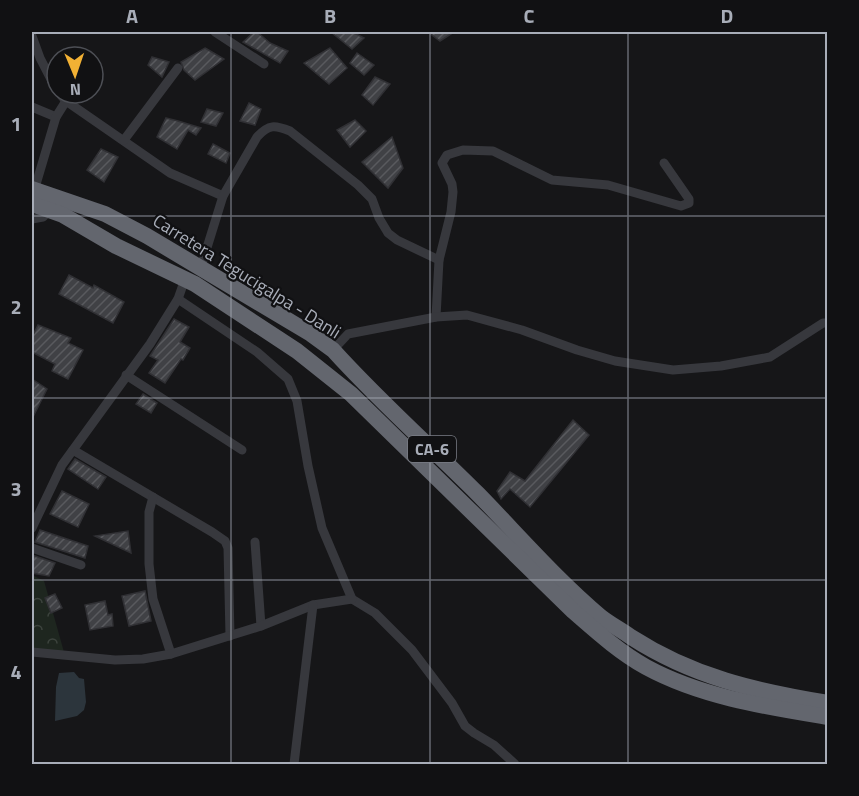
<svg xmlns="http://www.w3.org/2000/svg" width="859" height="796" font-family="'Titillium Web',sans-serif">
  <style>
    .park { fill: url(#park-crowns) }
    .water { fill: #2c353c }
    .building { fill: url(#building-hatch); stroke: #303034; stroke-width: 1.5 }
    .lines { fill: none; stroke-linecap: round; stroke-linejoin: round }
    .street { stroke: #37383d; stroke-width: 9 }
    .highway { stroke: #63666e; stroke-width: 16 }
    .grid { fill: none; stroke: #a8adb8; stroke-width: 1.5; stroke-opacity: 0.55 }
    .labels { text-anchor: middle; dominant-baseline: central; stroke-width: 4.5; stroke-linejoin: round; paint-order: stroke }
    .shield { fill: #111113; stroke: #7b7e86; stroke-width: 1.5 }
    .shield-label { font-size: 16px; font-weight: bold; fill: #a8adb8 }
    .street-label { font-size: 18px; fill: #a8adb8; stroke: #111113 }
    .neatline { fill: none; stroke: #a8adb8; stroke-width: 2 }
    .grid-label { font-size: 20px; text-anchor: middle; font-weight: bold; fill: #a8adb8 }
  </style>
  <defs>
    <pattern id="park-crowns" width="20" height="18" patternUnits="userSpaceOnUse" patternTransform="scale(1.5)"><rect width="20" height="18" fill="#1e261f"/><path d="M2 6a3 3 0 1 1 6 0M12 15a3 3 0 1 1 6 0" fill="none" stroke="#3c433d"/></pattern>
    <pattern id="building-hatch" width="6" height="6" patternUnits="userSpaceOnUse" patternTransform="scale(1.5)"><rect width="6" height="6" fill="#404145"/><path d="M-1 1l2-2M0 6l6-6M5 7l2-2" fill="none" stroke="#595a5e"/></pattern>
  </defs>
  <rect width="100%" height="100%" fill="#161618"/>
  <polygon class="park" points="32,575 44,581 65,656 32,652"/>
  <polygon class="water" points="74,672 79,678 84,679 86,702 84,710 77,716 55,721 56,687 59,673"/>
  <g class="building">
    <polygon points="254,32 257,32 270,43 288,51 280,63 243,42"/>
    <polygon points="331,32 352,32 364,38 352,49"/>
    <polygon points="428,32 454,32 440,41"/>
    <polygon points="205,48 224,59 195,80 184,70 181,62"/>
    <polygon points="330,48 347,68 329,84 304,63"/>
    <polygon points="357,53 374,65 364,75 350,63"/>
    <polygon points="152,57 169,62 162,77 148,65"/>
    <polygon points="375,77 390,84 373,105 362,95"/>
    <polygon points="249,103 261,109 255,125 240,121"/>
    <polygon points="207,109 223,113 216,126 201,122"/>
    <polygon points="166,118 178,121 201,128 196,135 188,130 177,149 157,137"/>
    <polygon points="355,120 366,131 350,147 337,130"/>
    <polygon points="392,137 403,168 388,188 362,162"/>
    <polygon points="213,144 230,153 226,163 208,154"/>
    <polygon points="101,149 118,157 104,182 87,170"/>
    <polygon points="69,275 93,288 94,285 124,302 113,323 59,294"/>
    <polygon points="174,319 189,327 180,342 190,348 183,360 181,359 165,383 149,373 158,360 150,356"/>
    <polygon points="38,325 71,338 68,343 83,350 68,379 52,371 55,364 32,352 32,337"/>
    <polygon points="32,379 47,389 32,419"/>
    <polygon points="143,394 157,403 151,413 136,404"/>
    <polygon points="573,420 589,435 530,507 510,489 501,499 497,491 510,472 525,481"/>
    <polygon points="75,459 106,477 98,489 68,469"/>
    <polygon points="62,491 89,504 78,527 50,514"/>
    <polygon points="40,530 88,546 85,558 35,542"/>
    <polygon points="128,531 131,553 95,536"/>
    <polygon points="32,555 55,563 49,576 32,573"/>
    <polygon points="145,591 151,621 129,626 122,596"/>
    <polygon points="55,594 62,608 51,613 45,598"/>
    <polygon points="105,601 108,615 112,614 113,626 90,630 85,605"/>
  </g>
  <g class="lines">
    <g class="street">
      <polyline points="215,32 264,64"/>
      <polyline points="32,36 40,58 57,91"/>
      <polyline points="59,93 66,101 170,173 223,196"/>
      <polyline points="32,107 56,117"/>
      <polyline points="124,140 178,68"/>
      <polyline points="34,191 56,117 66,101"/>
      <polyline points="32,219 43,217 50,210"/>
      <path d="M 201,267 L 223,196 L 257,137 C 269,124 275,125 290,131 L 358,185 L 372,199 L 379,218 L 388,233 L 397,240 L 439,260"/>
      <polyline points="178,299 257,352 288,379 297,401 308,466 322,528 352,599 375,613 412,650 452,703 465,726 474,733 494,745 515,764"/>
      <polyline points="436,317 439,260 451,212 453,192 452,184 442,163 447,155 463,150 493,151 552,180 608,185 681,206 689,203 689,199 664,163"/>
      <polyline points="333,350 348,334 436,317 467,315 522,330 577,350 615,361 673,370 721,366 770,357 823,323 828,323"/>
      <polyline points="126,375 242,450"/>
      <polyline points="73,450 212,532 225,541 228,548 230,636"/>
      <polyline points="153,497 149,512 149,564 153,599 171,654"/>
      <polyline points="32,528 62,465 150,344 178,299 185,279"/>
      <polyline points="255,542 261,626"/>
      <polyline points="32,548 81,565"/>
      <polyline points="32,652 115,660 143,659 171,654 261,626 313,605 352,599"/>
      <polyline points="294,764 313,605"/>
    </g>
    <g class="highway">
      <path d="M 32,189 L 105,214 L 147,236 L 311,334 L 333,350 C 379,401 430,446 478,494 C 519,536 556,579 601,617 C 610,624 621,630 631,637 C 693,677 755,691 828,703"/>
      <path d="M 32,204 L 63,215 L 116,246 L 195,284 L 297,351 L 351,394 L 573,611 C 596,631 619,652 646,667 C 701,697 767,707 828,717"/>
    </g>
  </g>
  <path class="grid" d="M 231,32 L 231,764M 430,32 L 430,764M 628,32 L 628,764M 32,216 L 828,216M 32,398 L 828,398M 32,580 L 828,580"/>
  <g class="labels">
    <rect class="shield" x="408" y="436" width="48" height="26" rx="4.5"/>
    <g class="shield-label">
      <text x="432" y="449">CA-6</text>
    </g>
    <g class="street-label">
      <text transform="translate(247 276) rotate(32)">Carretera Tegucigalpa - Danli</text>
    </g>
  </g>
  <rect width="859" height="796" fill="none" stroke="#111113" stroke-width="66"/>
  <g transform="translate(75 75) rotate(178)"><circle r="28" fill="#111113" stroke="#4d4f55" stroke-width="1.5"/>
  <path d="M0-4.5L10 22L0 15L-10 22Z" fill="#f2b134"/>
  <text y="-9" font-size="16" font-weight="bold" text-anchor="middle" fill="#a8adb8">N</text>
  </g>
  <rect x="33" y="33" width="793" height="730" class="neatline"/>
  <g class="grid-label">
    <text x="132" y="23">A</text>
    <text x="330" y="23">B</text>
    <text x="529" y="23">C</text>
    <text x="727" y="23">D</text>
    <text x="16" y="131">1</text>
    <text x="16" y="314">2</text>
    <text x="16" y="496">3</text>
    <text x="16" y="679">4</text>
  </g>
</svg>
